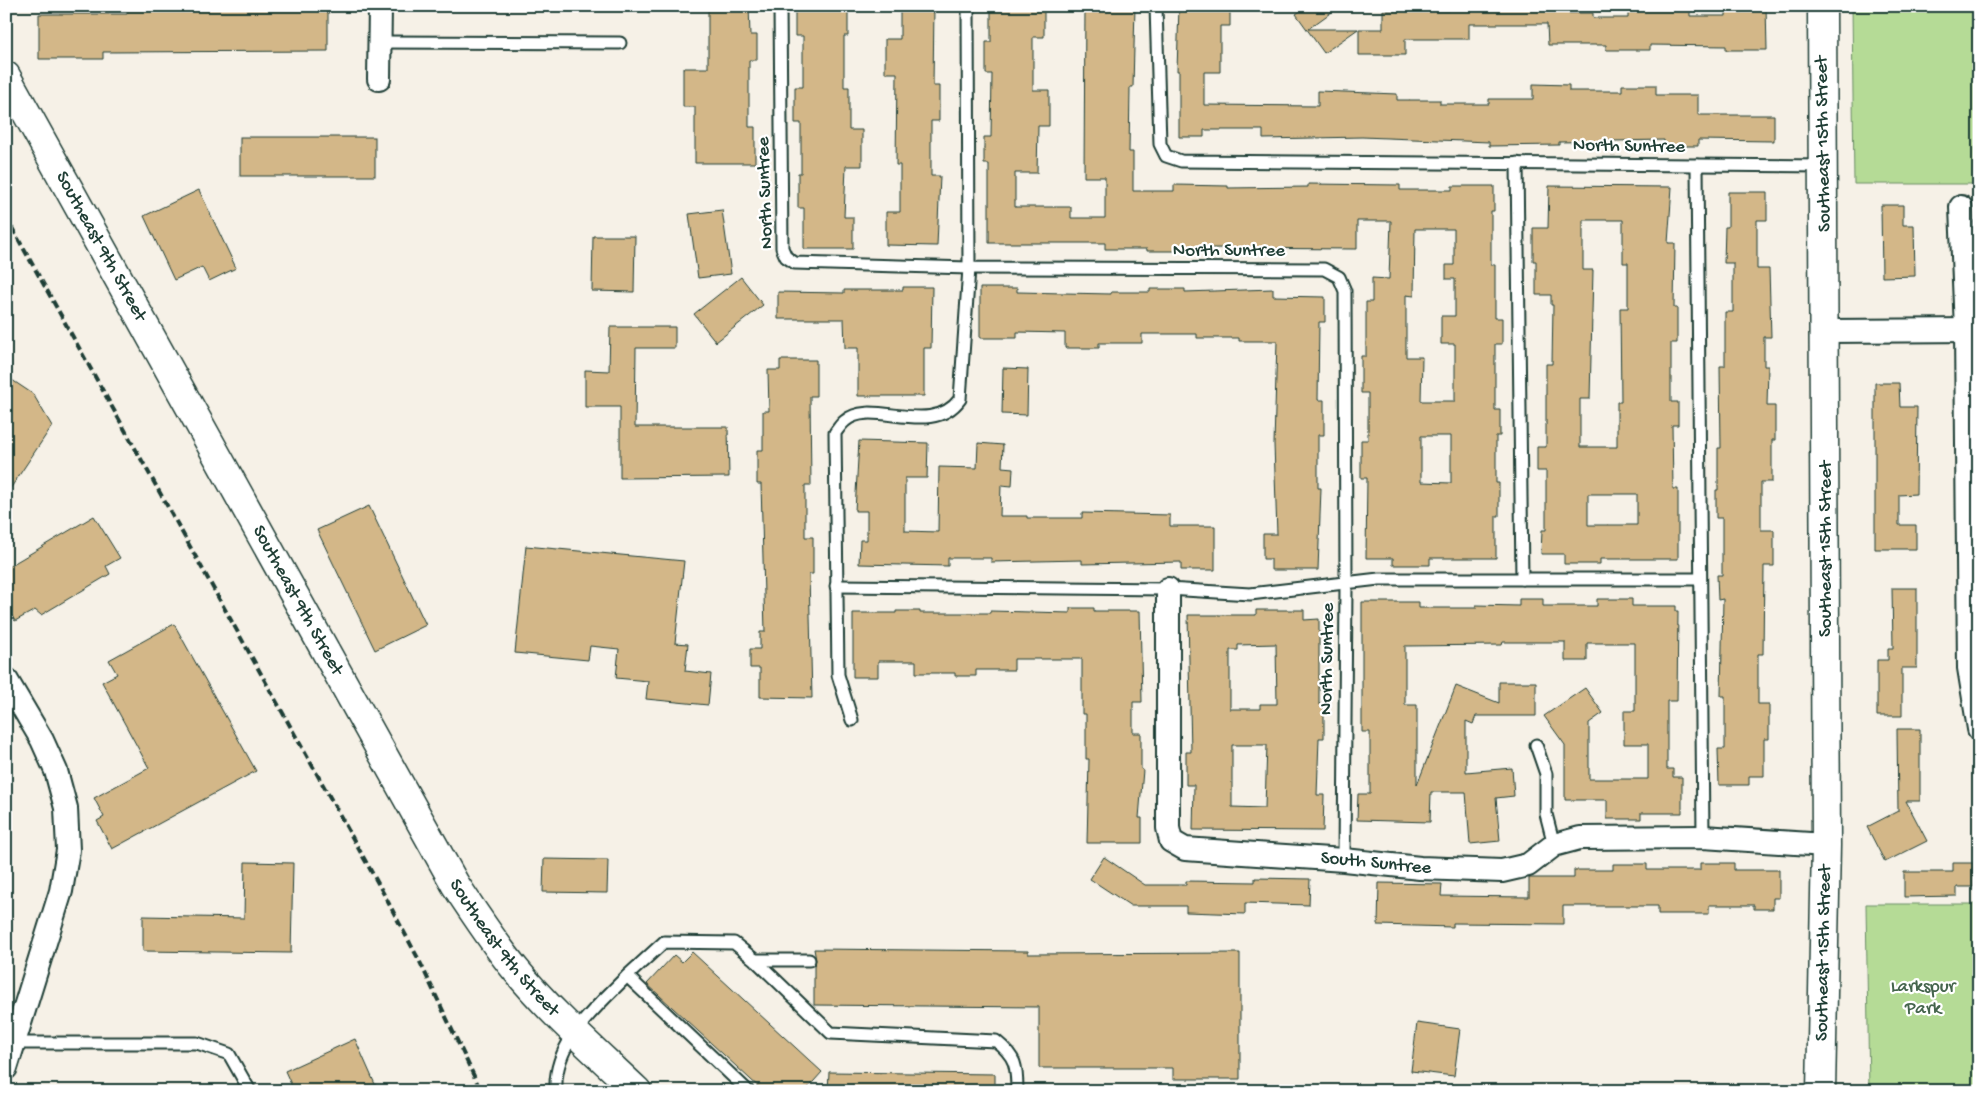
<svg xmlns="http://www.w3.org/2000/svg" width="1985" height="1097" font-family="'Gochi Hand',sans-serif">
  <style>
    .green { fill: #b5db96; stroke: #6a8c65 }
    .building { fill: #d3b788; stroke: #1f3d34; fill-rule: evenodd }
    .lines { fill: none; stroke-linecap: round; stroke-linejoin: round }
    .lane-casing { stroke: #1f3d34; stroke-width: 15 }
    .street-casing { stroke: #1f3d34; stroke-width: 26 }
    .secondary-casing { stroke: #1f3d34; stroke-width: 31 }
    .lane { stroke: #fff; stroke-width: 11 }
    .street { stroke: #fff; stroke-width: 22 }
    .secondary { stroke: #fff; stroke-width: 28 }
    .rail { stroke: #1f3d34; stroke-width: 4; stroke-dasharray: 8 4; stroke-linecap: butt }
    .labels { text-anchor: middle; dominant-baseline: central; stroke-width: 4.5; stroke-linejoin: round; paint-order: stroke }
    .street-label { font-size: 19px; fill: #1f3d34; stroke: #fff }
    .park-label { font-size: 19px; fill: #44644c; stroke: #fff }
  </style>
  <rect width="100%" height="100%" fill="#f6f1e7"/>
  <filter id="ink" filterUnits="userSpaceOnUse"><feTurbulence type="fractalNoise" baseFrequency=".02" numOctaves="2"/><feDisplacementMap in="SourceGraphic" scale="10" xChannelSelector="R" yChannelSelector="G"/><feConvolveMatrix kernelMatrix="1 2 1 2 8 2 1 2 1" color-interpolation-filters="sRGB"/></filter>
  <g filter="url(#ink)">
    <g class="green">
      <polygon points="1852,6 1979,6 1979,184 1854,184"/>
      <polygon points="1866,904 1979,904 1979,1091 1869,1091"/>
    </g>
    <g class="building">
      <polygon points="127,6 328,6 328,51 103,52 103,59 39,59 39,14 127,14"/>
      <polygon points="708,6 749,6 750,35 757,35 757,60 749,60 749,127 755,127 755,163 695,163 695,107 683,107 683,68 708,68"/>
      <polygon points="795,6 848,6 848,36 844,36 844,87 849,87 849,130 862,130 862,166 846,166 844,217 853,217 853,249 804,249 804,208 798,208 798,173 801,173 801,123 795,123 795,87 803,87 803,36 795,36"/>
      <polygon points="900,6 934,6 933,86 939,86 939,121 931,121 931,176 940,176 937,246 886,245 886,212 900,212 900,165 896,165 897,73 885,73 885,39 900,39"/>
      <path d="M 991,6 L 1044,6 L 1044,37 L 1033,37 L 1033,90 L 1049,90 L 1049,126 L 1038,126 L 1037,173 L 1015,173 L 1015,207 L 1071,207 L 1071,218 L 1105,218 L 1105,177 L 1084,177 L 1085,6 L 1135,6 L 1133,87 L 1130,87 L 1129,152 L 1133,152 L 1133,191 L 1174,191 L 1174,185 L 1228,186 L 1228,188 L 1308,187 L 1308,184 L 1400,185 L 1400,190 L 1452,190 L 1452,186 L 1494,186 L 1494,211 L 1491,211 L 1491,265 L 1495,265 L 1495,318 L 1502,318 L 1502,344 L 1495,344 L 1495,410 L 1500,410 L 1500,436 L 1496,436 L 1496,483 L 1499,483 L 1499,516 L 1496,516 L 1496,558 L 1430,558 L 1430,565 L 1393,565 L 1393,558 L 1366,558 L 1367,478 L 1361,478 L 1361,440 L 1368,440 L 1368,393 L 1361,393 L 1361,356 L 1366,356 L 1366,302 L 1372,302 L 1372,278 L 1389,279 L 1391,221 L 1357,221 L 1357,249 L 1208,248 L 1208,251 L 1147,251 L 1147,249 L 1105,249 L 1105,243 L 989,243 L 989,164 L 984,164 L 984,137 L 991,137 L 992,74 L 986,74 L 986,42 L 991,42 ZM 1415,229 L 1454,229 L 1454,265 L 1446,265 L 1446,279 L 1455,279 L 1455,316 L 1441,316 L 1441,344 L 1455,344 L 1455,401 L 1421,401 L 1422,357 L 1406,357 L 1406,295 L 1414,296 ZM 1421,436 L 1451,436 L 1451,483 L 1421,482 Z"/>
      <polygon points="1179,6 1230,6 1230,26 1220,26 1220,72 1204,72 1204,105 1318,106 1318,91 1397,94 1397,100 1440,100 1440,104 1489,104 1489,99 1533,99 1533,84 1569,85 1569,91 1622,91 1622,85 1656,85 1656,95 1698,95 1698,115 1774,115 1774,141 1698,140 1698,146 1664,146 1664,140 1559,142 1559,145 1489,146 1489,142 1362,137 1263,139 1263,130 1204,130 1204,137 1179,137 1179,71 1177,71"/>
      <polygon points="1307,6 1340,6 1308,29 1358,29 1324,53 1296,14"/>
      <polygon points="1449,6 1568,6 1568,13 1593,13 1593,18 1628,18 1628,6 1690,6 1690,16 1726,16 1726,12 1742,12 1742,6 1766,6 1767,50 1726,50 1726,46 1650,45 1650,50 1606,50 1606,45 1548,45 1547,24 1469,24 1469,39 1405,39 1405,55 1359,55 1359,29 1383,29 1383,10 1449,11"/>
      <rect x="240" y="137" width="135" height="39"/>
      <path d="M 1549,186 L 1672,187 L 1668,243 L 1675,243 L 1674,308 L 1677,308 L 1677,343 L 1671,343 L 1671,402 L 1678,402 L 1678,425 L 1672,425 L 1673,489 L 1678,489 L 1678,559 L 1600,559 L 1600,564 L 1564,564 L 1564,554 L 1541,554 L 1542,530 L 1546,530 L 1546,471 L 1537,471 L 1537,447 L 1546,447 L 1546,364 L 1552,364 L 1553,305 L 1551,305 L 1551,295 L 1536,295 L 1536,261 L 1533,261 L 1533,228 L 1548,228 ZM 1583,220 L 1623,220 L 1623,263 L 1628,263 L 1628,308 L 1620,308 L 1621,402 L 1617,402 L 1617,447 L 1580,447 L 1580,399 L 1590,399 L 1593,270 L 1583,270 ZM 1588,494 L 1637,494 L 1637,525 L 1588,525 Z"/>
      <polygon points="199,190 236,268 209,281 202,267 174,280 144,216"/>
      <polygon points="1728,192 1767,192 1767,220 1757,220 1757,269 1769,269 1771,337 1764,337 1764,366 1768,366 1767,406 1775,406 1775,440 1772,440 1772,482 1761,482 1761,530 1774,530 1774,566 1764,566 1763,654 1758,654 1758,704 1769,704 1769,739 1764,739 1764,776 1749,776 1749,785 1719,785 1718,749 1725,749 1725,696 1721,696 1723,599 1718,600 1717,575 1722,575 1722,518 1716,518 1716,490 1718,490 1718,448 1721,448 1720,366 1725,366 1725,312 1733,312 1733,263 1724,263 1725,227 1728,227"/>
      <polygon points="1881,205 1903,205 1903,225 1914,225 1915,276 1882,277"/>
      <polygon points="722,210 731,274 698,278 689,214"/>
      <polygon points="593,236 635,236 634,292 592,291"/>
      <polygon points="741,277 763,305 716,342 694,314"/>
      <polygon points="903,287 932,287 931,348 924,348 924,396 858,396 858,348 845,348 844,319 778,319 778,292 844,293 844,290 903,290"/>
      <polygon points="980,288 1017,288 1017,292 1111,294 1111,292 1150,292 1150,289 1185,289 1185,292 1273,289 1273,296 1325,297 1325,322 1319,322 1318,400 1324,400 1324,435 1318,435 1318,488 1321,488 1318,570 1271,570 1271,559 1263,559 1263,534 1277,534 1274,444 1277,341 1239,341 1239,338 1197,338 1197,334 1142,334 1142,343 1099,343 1099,348 1065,348 1065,333 1017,332 1017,338 980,338"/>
      <polygon points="610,327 675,327 675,348 636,348 635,427 728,427 729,477 620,478 620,407 585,407 585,370 609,371"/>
      <polygon points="780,360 816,360 816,396 810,396 811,485 805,485 805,537 813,537 813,574 809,574 812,698 760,697 760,668 750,668 750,649 760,649 760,632 765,632 761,484 757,484 757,450 763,450 763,411 769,411 768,370 780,370"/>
      <polygon points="1003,368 1028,369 1027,415 1002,414"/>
      <polygon points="6,376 33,394 52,426 6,495"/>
      <polygon points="1875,383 1899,383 1900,407 1917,407 1916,494 1899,495 1899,525 1916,525 1916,549 1875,549"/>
      <polygon points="859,441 928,443 927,478 905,478 905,531 938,532 939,467 977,468 978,443 1003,445 1002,467 1013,468 1012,486 1001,485 1000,516 1027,516 1027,518 1082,518 1082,513 1170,515 1170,526 1215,526 1215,570 1181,570 1181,562 1082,564 1082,560 991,562 991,558 948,558 948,566 859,564 860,540 867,540 867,511 855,511"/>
      <polygon points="369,506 426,625 375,650 317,530"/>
      <polygon points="94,516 120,558 106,566 110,574 41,615 35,610 15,621 6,606 6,568"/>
      <polygon points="526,546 684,561 675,643 688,644 685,671 711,674 708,705 646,699 648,681 616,678 619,649 590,646 588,660 515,653"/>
      <polygon points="1892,588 1917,588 1917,668 1902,668 1902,716 1877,716 1877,660 1888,660 1888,648 1893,648"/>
      <polygon points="1519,599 1543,599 1543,606 1597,606 1597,599 1632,599 1632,606 1676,606 1676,611 1678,611 1677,701 1667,701 1667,769 1673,769 1673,777 1682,777 1682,813 1641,813 1641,819 1607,819 1607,800 1565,800 1565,745 1544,716 1585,688 1603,713 1589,723 1589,779 1648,779 1648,744 1624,744 1624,711 1635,711 1635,643 1587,643 1587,661 1565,661 1565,642 1503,642 1502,645 1405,646 1405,705 1417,705 1417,785 1456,686 1499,703 1499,682 1536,682 1536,716 1476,716 1473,724 1466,721 1466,772 1512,768 1514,796 1496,798 1500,841 1470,844 1466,792 1431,792 1430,822 1357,820 1358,794 1370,794 1370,732 1362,732 1362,602 1419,602 1419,608 1476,608 1476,605 1519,606"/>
      <polygon points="1070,608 1094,608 1094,611 1140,611 1142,702 1133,702 1133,733 1141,733 1141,769 1143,770 1139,818 1142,818 1142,843 1087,843 1089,759 1086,759 1086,714 1082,714 1082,659 1014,659 1014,670 976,670 976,676 955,676 955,673 916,673 916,661 878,661 878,677 853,677 853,613 896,613 896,611 920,611 920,613 990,613 990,611 1070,613"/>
      <path d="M 1256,610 L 1304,610 L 1304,620 L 1319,619 L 1319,704 L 1324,704 L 1324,738 L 1319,738 L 1317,795 L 1324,795 L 1323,831 L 1193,830 L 1194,785 L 1186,785 L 1186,752 L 1191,752 L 1188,615 L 1256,615 ZM 1276,644 L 1277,704 L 1260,704 L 1260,709 L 1230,709 L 1230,650 L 1238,650 L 1238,645 ZM 1232,745 L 1267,745 L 1265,808 L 1232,807 Z"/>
      <polygon points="174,624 256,771 112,849 97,821 104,817 94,798 149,768 102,682 117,674 109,660"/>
      <polygon points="1897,729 1920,729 1920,801 1906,801 1927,841 1885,862 1867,827 1898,811"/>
      <polygon points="1104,857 1145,885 1186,885 1186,881 1255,882 1255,878 1310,879 1309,905 1245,903 1245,914 1186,912 1186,906 1131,906 1090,879"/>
      <polygon points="544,859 608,860 607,893 543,892"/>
      <polygon points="245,862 293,863 291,953 143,951 143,916 244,918"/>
      <polygon points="1700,863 1734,863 1734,870 1779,870 1779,898 1773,898 1773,909 1754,909 1754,905 1709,905 1709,914 1658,914 1658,906 1563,906 1563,924 1453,923 1453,927 1378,925 1379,883 1442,884 1441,896 1529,897 1529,878 1574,878 1574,870 1613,870 1613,864 1647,864 1647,870 1700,870"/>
      <polygon points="1953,863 1973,863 1973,887 1957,887 1957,896 1904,897 1904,872 1953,872"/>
      <polygon points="814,949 1028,951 1028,954 1240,953 1240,1079 1173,1079 1173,1068 1039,1068 1039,1007 814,1005 814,965 816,960"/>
      <polygon points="692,952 822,1072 805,1091 763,1091 647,984 674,955 682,962"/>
      <polygon points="1417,1023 1460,1029 1454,1076 1411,1071"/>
      <polygon points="355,1039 378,1091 294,1091 285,1071"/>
      <polygon points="829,1072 995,1074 995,1091 828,1091"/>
    </g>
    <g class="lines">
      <defs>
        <g id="lane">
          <polyline points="780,6 782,248 786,257 795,263 969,268 1324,269 1339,277 1345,291 1346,584 1344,860"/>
          <polyline points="1156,6 1160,144 1166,156 1181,161 1824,166"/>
          <polyline points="380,42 620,43"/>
          <polyline points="1517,163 1522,579"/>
          <polyline points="1697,165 1703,837"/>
          <polyline points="836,586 1168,589 1250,594 1379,579 1700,579"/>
          <path d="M 852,720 L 838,675 L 835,433 C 838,429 841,424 845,421 C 871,397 931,439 960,399 L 969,268 L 968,6"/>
          <polyline points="1536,745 1546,774 1546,814 1554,845"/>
          <polyline points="755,960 809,960"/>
          <path d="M 627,976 L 664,942 L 734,943 L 755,960 L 831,1033 L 996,1041 C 1016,1057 1017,1066 1017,1091"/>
          <polyline points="14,1043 197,1043 229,1054 250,1091"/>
          <path d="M 556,1091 C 553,1042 596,1008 627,976 L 748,1091"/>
        </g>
        <g id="street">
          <polyline points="379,79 380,6"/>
          <polyline points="1961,207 1966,330 1969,668 1979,729"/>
          <polyline points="1825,331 1979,330"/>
          <path id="s1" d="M 1168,589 L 1168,828 L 1171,841 L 1185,849 L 1344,860 L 1420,868 L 1502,871 L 1528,865 L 1554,845 L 1580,838 L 1703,837 L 1826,845"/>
          <polyline points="6,679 42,740 56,771 66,808 68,850 61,891 6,1068"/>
        </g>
        <g id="secondary">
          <path id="s2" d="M 6,76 L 455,884 C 474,913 493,942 515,969 C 551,1013 595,1051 637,1091"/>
          <path id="s3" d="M 1821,1091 L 1826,845 L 1822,6"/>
        </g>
      </defs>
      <use href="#lane" class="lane-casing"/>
      <use href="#street" class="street-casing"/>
      <use href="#secondary" class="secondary-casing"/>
      <use href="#lane" class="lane"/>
      <use href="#street" class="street"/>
      <use href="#secondary" class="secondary"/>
      <polyline class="rail" points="6,217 380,887 419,960 481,1091"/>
    </g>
  </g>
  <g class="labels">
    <g class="street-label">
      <text transform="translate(1824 144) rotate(-91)">Southeast 15th Street</text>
      <text transform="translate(1629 147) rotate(1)">North Suntree</text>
      <text transform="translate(766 193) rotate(-92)">North Suntree</text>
      <text stroke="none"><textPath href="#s2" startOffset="195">Southeast 9th Street</textPath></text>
      <text x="1229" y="251">North Suntree</text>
      <text transform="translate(1826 549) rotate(-90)">Southeast 15th Street</text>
      <text stroke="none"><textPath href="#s2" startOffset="600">Southeast 9th Street</textPath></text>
      <text transform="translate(1328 659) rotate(-89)">North Suntree</text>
      <text stroke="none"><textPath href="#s1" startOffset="460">South Suntree</textPath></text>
      <text stroke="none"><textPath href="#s2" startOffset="1005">Southeast 9th Street</textPath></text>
      <text stroke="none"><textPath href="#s3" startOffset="138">Southeast 15th Street</textPath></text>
    </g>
    <g class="park-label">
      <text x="1923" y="987">Larkspur<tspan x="1923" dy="22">Park</tspan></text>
    </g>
  </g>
  <rect width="1985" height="1097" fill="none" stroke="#fff" stroke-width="25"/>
  <rect x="12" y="12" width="1960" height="1072" fill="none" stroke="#1f3d34" stroke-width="2" filter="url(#ink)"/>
</svg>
